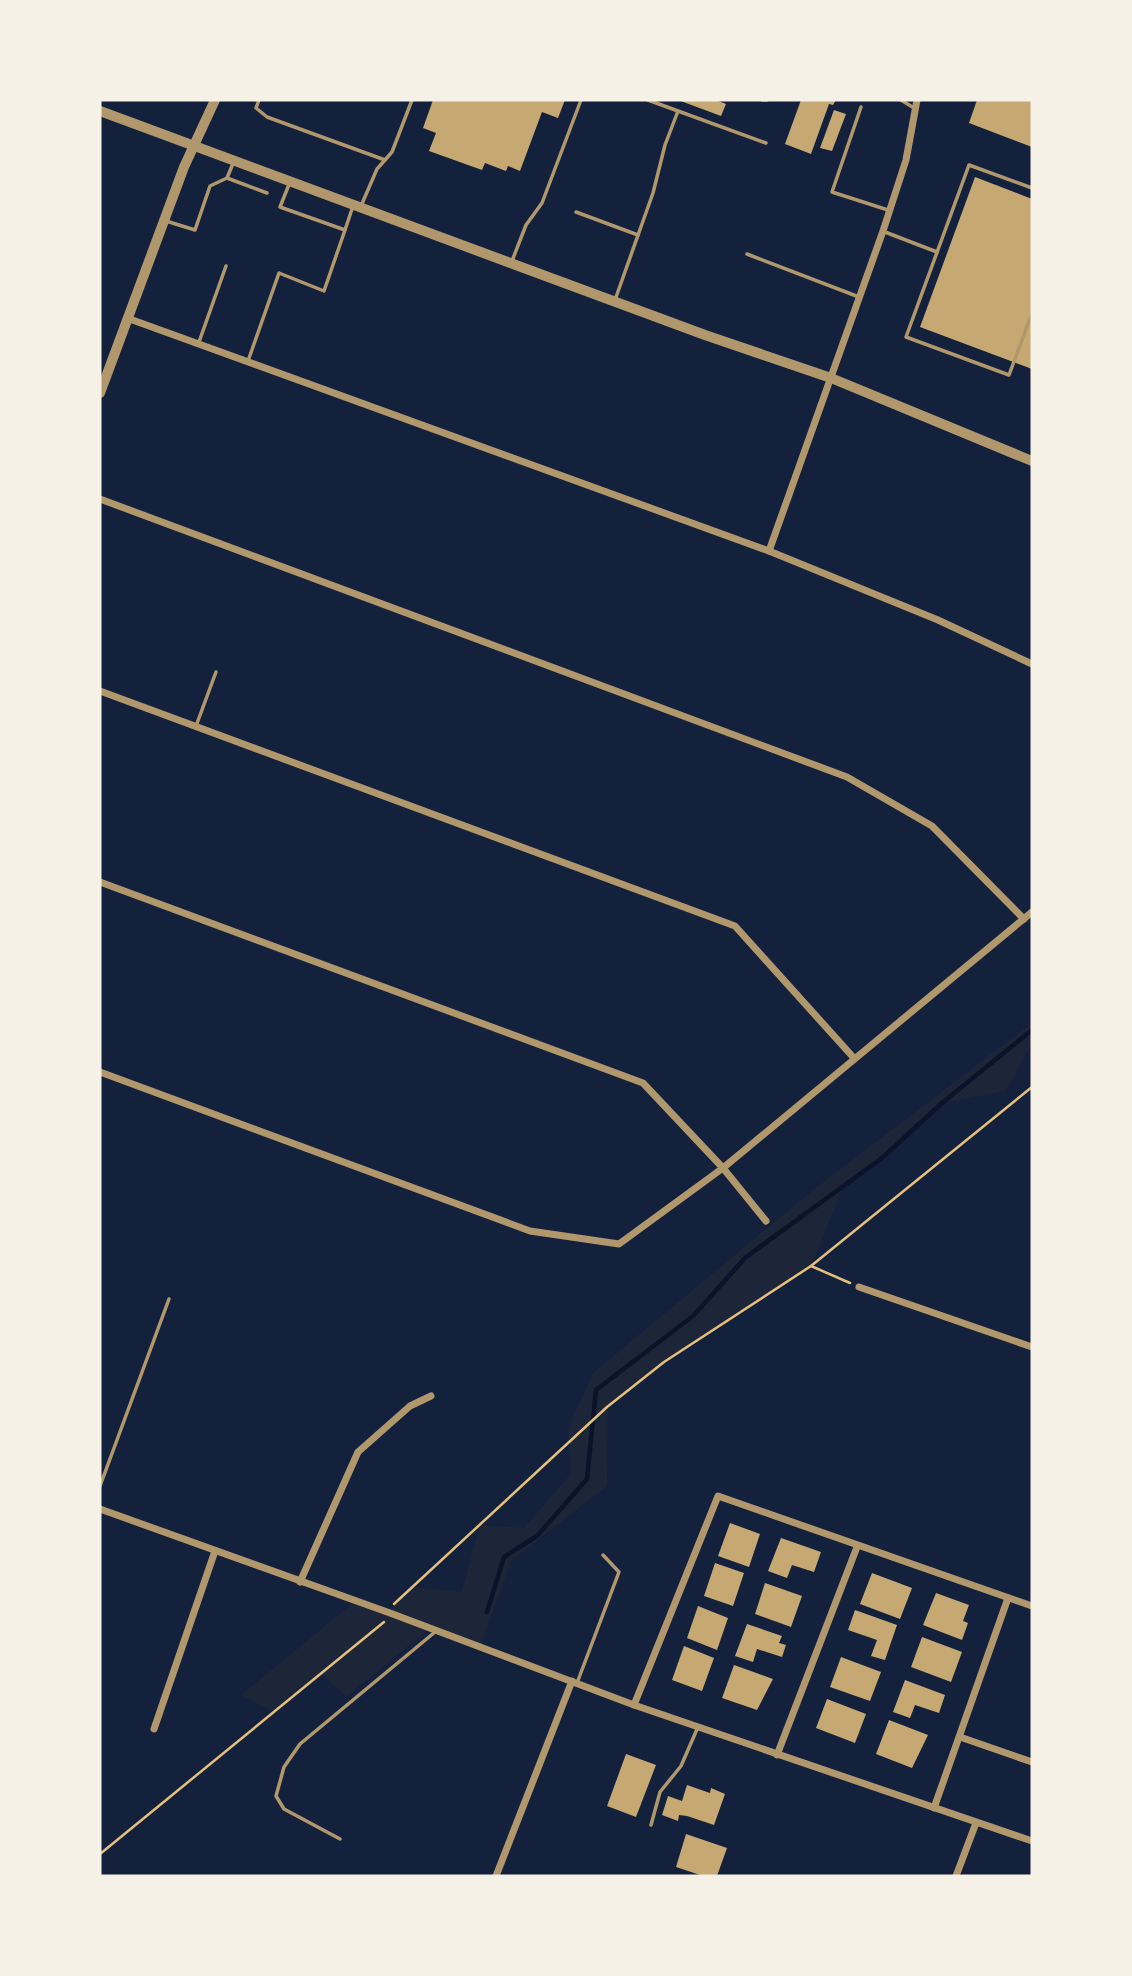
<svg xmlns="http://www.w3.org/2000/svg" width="1132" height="1976" font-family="Barlow,sans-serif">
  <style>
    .green { fill: #1d2539 }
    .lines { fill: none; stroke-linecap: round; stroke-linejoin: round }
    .stream { stroke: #0b132b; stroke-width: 4.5 }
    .building { fill: #c6a872 }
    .path { stroke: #e5c07b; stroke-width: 2.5 }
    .service { stroke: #b1986c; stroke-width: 3.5 }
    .minor { stroke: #b1986c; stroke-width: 7 }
    .tertiary { stroke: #b1986c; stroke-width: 10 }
  </style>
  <rect width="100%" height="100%" fill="#14213d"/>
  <polygon class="green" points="1032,1023 1032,1043 1006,1091 942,1103 882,1158 843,1187 811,1266 664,1362 608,1406 607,1486 511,1561 480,1647 430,1628 346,1697 321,1673 272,1711 241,1695 353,1603 390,1613 395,1603 412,1587 462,1592 480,1525 524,1528 571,1474 568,1428 593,1373 813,1190"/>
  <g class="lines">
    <polyline class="stream" points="487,1612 504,1557 537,1536 587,1479 596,1390 693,1316 746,1257 882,1158 942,1103 1032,1030"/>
  </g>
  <g class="building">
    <polygon points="433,100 565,100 558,118 542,112 520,171 508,166 506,171 485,163 482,170 429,151 436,133 423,128"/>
    <polygon points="678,100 716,100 726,104 721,116"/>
    <polygon points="801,100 836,100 833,105 829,104 811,154 785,144"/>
    <polygon points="977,100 1032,100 1032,147 969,123"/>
    <polygon points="834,110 846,114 832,151 820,148"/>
    <polygon points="975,177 1032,199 1032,369 920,327"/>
    <polygon points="730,1523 760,1534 749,1567 718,1556"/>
    <polygon points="781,1538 821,1552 814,1572 792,1565 787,1578 768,1571"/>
    <polygon points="715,1563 744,1573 733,1606 704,1596"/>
    <polygon points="872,1573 912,1588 900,1619 860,1604"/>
    <polygon points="765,1583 802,1596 791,1627 755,1614"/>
    <polygon points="936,1593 969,1605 963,1621 968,1623 962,1640 923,1625"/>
    <polygon points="698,1606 728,1618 717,1650 687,1638"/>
    <polygon points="855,1610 897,1625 885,1660 871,1656 877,1640 848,1630"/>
    <polygon points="747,1624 782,1636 779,1643 786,1645 782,1657 757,1649 753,1662 735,1656"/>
    <polygon points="922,1637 962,1652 951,1682 911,1667"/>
    <polygon points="684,1646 714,1658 702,1691 672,1680"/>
    <polygon points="841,1657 881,1672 870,1701 830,1687"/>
    <polygon points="734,1665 773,1679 757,1710 722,1698"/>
    <polygon points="905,1680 945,1695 939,1713 915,1705 910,1718 893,1712"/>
    <polygon points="827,1699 866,1714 855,1743 816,1728"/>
    <polygon points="889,1720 928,1735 912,1768 876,1754"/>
    <polygon points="626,1754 656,1765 636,1817 607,1806"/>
    <polygon points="687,1785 710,1793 711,1788 725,1794 714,1825 687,1816 679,1815 678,1821 662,1815 668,1796 682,1801"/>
    <polygon points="686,1834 727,1848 717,1876 703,1876 676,1867"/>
  </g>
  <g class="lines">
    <g class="path">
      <polyline points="811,1266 850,1283"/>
      <polyline points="394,1604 607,1407 664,1362 811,1266 1032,1087"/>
      <polyline points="100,1854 384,1622"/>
    </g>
    <g class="service">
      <polyline points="259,100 256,108 267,117 385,160"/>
      <polyline points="648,100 678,111"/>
      <polyline points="762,100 767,100"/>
      <polyline points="901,100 914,108"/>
      <polyline points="861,107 832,192 888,210"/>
      <polyline points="227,178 267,193"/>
      <polyline points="290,182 280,207 345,230 353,206"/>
      <polyline points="1032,188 969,165 906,337 1009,375 1032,313"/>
      <polyline points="361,206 377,169 392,152 412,100"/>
      <polyline points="576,212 638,235"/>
      <polyline points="166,221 195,230 210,186 227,178 234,161"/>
      <polyline points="885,232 937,252"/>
      <polyline points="747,254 859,297"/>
      <polyline points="512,261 526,225 542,203 581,100"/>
      <polyline points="615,300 653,193 665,145 678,111 766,143"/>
      <polyline points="199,342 226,266"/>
      <polyline points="248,361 279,273 324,291 345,230"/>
      <polyline points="196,726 216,672"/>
      <polyline points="100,1486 169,1299"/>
      <polyline points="577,1683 619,1572 603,1555"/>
      <polyline points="651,1825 660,1792 681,1766 698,1727"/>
      <polyline points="340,1839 284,1809 276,1796 284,1767 300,1744 435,1632"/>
    </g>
    <g class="minor">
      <polyline points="127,318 769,551 938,620 1032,664"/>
      <polyline points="100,499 847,777 932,826 1024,919"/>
      <polyline points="769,551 883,231 906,160 917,100"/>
      <polyline points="100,691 735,926 853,1057"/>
      <polyline points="100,882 643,1083 723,1168 766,1221"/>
      <polyline points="100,1072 530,1231 619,1244 723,1168 1032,912"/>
      <polyline points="859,1287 1032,1347"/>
      <polyline points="100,1509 390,1613 634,1705 1032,1841"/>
      <polyline points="300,1582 358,1452 410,1406 431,1396"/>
      <polyline points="634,1705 718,1496 1032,1606"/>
      <polyline points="154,1729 215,1551"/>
      <polyline points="960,1737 1032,1762"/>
      <polyline points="777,1755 857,1547"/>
      <polyline points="934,1808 1008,1598"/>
      <polyline points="496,1876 572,1681"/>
      <polyline points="956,1876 976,1823"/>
    </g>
    <g class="tertiary">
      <polyline points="100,111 705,335 831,378 1032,461"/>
      <polyline points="100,393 184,167 215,100"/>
    </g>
  </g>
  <rect width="1132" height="1976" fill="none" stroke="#f6f1e7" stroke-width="203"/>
</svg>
